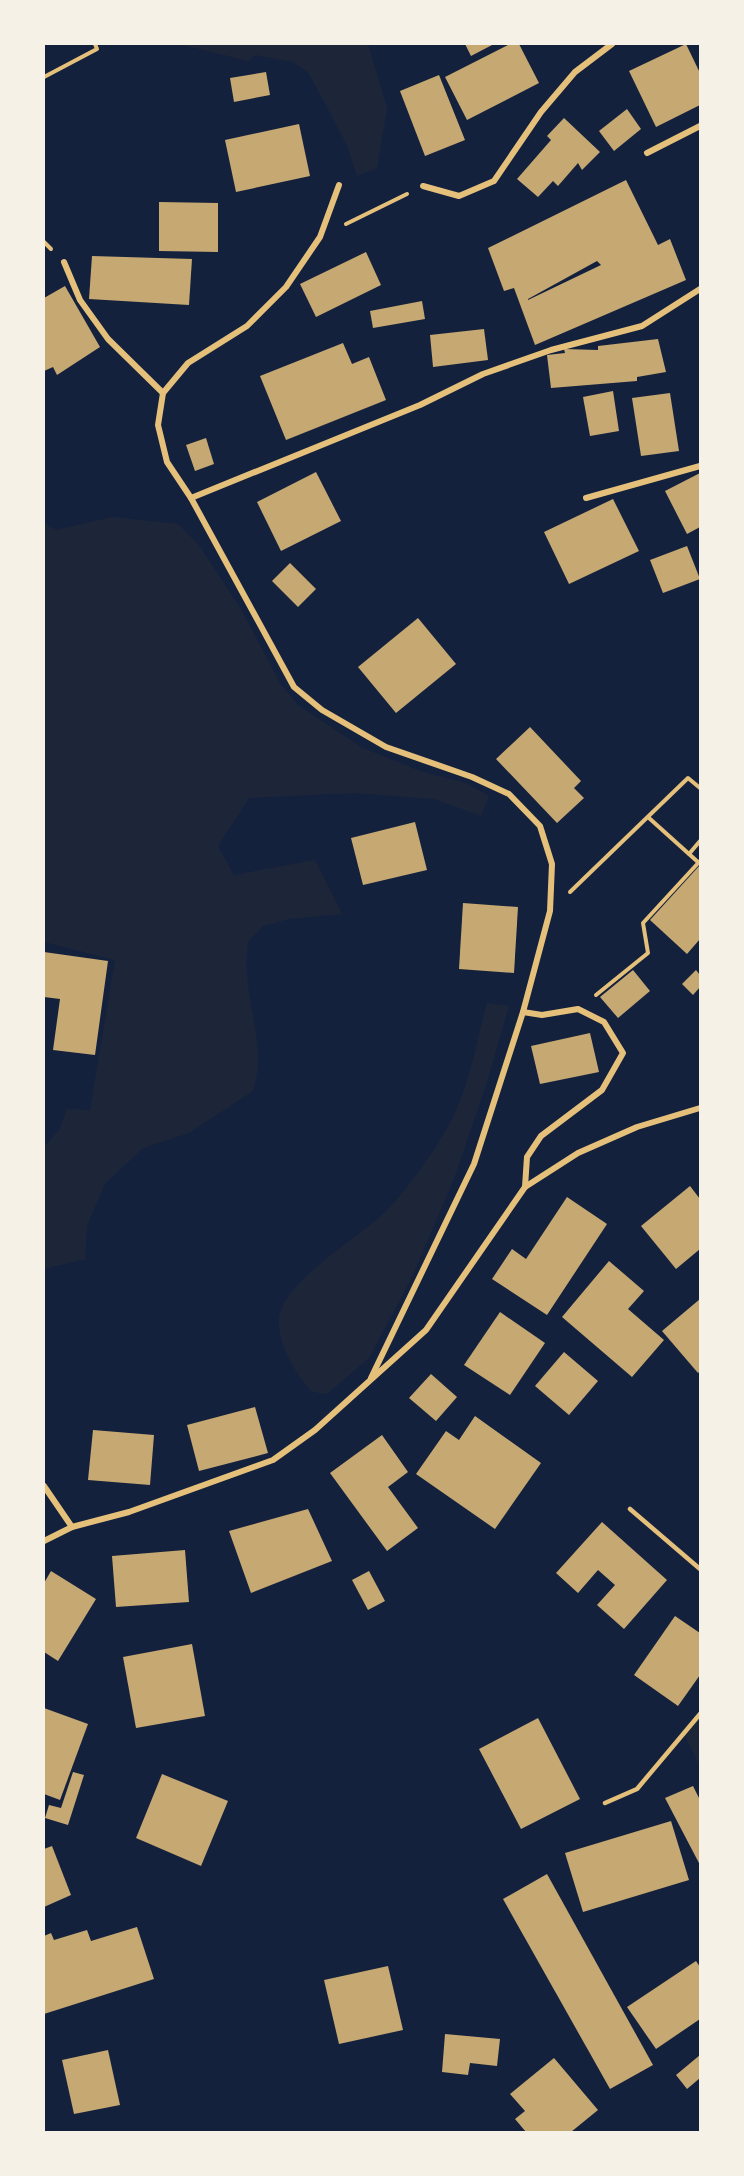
<svg xmlns="http://www.w3.org/2000/svg" width="744" height="2176" font-family="'Public Sans',sans-serif">
  <style>
    .green { fill: #1d2539 }
    .building { fill: #c6a872; fill-rule: evenodd }
    .lines { fill: none; stroke-linecap: round; stroke-linejoin: round }
    .path { stroke: #e5c07b; stroke-width: 4 }
    .service { stroke: #e5c07b; stroke-width: 4.5 }
    .minor { stroke: #e5c07b; stroke-width: 6 }
  </style>
  <rect width="100%" height="100%" fill="#14213d"/>
  <g class="green">
    <polygon points="178,44 368,44 387,108 377,168 357,176 347,145 308,72 293,62 255,55 249,61"/>
    <path d="M 112,517 L 178,524 L 199,545 L 241,609 L 280,683 L 298,705 L 363,748 L 423,772 L 466,783 L 489,796 L 481,816 L 434,799 L 354,793 L 249,798 L 218,846 L 234,875 L 315,860 L 342,914 L 289,919 L 263,926 L 248,942 C 247,953 246,964 247,975 C 250,1016 266,1051 253,1091 L 189,1133 L 143,1148 L 105,1184 L 87,1226 L 85,1259 L 44,1269 L 44,1147 L 59,1130 L 67,1109 L 90,1110 L 115,960 L 44,942 L 44,523 L 57,530 Z"/>
    <path d="M 487,1003 L 509,1006 L 488,1079 L 454,1179 L 411,1279 L 369,1358 L 327,1394 L 312,1392 C 296,1375 277,1343 279,1319 C 282,1280 364,1236 390,1207 C 411,1184 433,1153 449,1125 C 469,1088 476,1044 487,1003 Z"/>
    <polygon points="700,1717 700,1766 684,1734"/>
  </g>
  <g class="building">
    <polygon points="465,44 494,44 471,56"/>
    <polygon points="510,44 519,44 539,83 467,120 445,77"/>
    <polygon points="686,44 700,73 700,105 656,127 629,71"/>
    <polygon points="266,72 270,95 234,102 230,78"/>
    <polygon points="439,75 465,140 425,156 400,91"/>
    <polygon points="627,109 641,129 614,151 599,131"/>
    <polygon points="564,118 600,152 582,170 578,163 558,186 553,181 538,197 517,179 551,140 547,136"/>
    <polygon points="299,124 310,176 236,192 225,140"/>
    <path d="M 626,180 L 658,245 L 670,239 L 686,280 L 535,345 L 514,288 L 504,291 L 488,248 ZM 597,261 L 601,265 L 528,300 L 528,299 Z"/>
    <polygon points="159,202 218,203 218,252 159,251"/>
    <polygon points="366,252 381,285 316,317 300,284"/>
    <polygon points="92,256 192,259 189,305 89,299"/>
    <polygon points="65,286 100,347 57,375 53,367 44,371 44,298"/>
    <polygon points="422,301 425,319 373,328 370,311"/>
    <polygon points="484,329 488,360 433,367 430,335"/>
    <polygon points="658,339 666,372 637,377 637,381 551,388 547,355 565,353 564,349 598,350 598,346"/>
    <polygon points="343,343 352,364 369,357 386,400 286,440 260,376"/>
    <polygon points="613,391 619,431 590,436 583,397"/>
    <polygon points="670,393 679,451 641,456 632,398"/>
    <polygon points="206,438 214,464 195,471 186,445"/>
    <polygon points="316,472 341,521 281,551 257,502"/>
    <polygon points="700,473 700,527 687,534 665,491"/>
    <polygon points="613,499 639,551 569,584 544,532"/>
    <polygon points="687,546 700,579 663,593 650,560"/>
    <polygon points="290,563 316,589 298,607 272,581"/>
    <polygon points="418,618 456,664 396,713 358,667"/>
    <polygon points="530,727 581,781 574,788 584,798 557,823 496,759"/>
    <polygon points="415,822 427,870 363,885 351,838"/>
    <polygon points="700,865 700,939 687,954 650,920"/>
    <polygon points="463,903 518,907 514,973 459,969"/>
    <polygon points="44,952 108,961 95,1055 53,1050 60,999 44,997"/>
    <polygon points="633,970 650,991 618,1018 600,997"/>
    <polygon points="696,970 700,975 700,987 693,995 682,984"/>
    <polygon points="590,1033 599,1072 540,1084 531,1046"/>
    <polygon points="690,1186 700,1199 700,1249 676,1269 641,1226"/>
    <polygon points="567,1197 607,1224 547,1315 492,1279 512,1249 526,1259"/>
    <polygon points="609,1261 644,1291 628,1309 664,1340 632,1377 562,1317"/>
    <polygon points="700,1299 700,1371 698,1373 662,1331"/>
    <polygon points="500,1312 545,1343 510,1395 464,1365"/>
    <polygon points="564,1352 598,1381 569,1415 535,1386"/>
    <polygon points="431,1374 457,1397 436,1421 409,1398"/>
    <polygon points="255,1407 268,1453 199,1471 187,1425"/>
    <polygon points="475,1416 541,1463 495,1529 416,1474 446,1431 459,1440"/>
    <polygon points="93,1430 154,1435 150,1485 88,1480"/>
    <polygon points="382,1435 408,1472 388,1487 418,1528 387,1551 330,1473"/>
    <polygon points="308,1509 332,1561 251,1593 229,1531"/>
    <polygon points="602,1522 667,1580 624,1629 597,1605 615,1585 598,1570 578,1593 556,1573"/>
    <polygon points="185,1550 189,1602 116,1607 112,1556"/>
    <polygon points="51,1571 96,1599 58,1661 44,1652 44,1583"/>
    <polygon points="369,1571 385,1601 368,1610 352,1580"/>
    <polygon points="675,1616 700,1633 700,1675 678,1706 634,1675"/>
    <polygon points="192,1644 205,1716 136,1728 123,1657"/>
    <polygon points="44,1708 88,1724 60,1800 44,1794"/>
    <polygon points="538,1718 580,1799 521,1829 479,1749"/>
    <polygon points="73,1772 84,1775 68,1825 45,1818 49,1805 61,1808"/>
    <polygon points="162,1774 228,1801 201,1866 136,1838"/>
    <polygon points="693,1786 700,1800 700,1865 665,1798"/>
    <polygon points="671,1821 689,1880 583,1912 565,1853"/>
    <polygon points="52,1846 71,1895 44,1907 44,1849"/>
    <polygon points="547,1874 653,2065 610,2089 503,1899"/>
    <polygon points="137,1927 154,1979 44,2014 44,1936 51,1933 54,1940 87,1930 91,1941"/>
    <polygon points="696,1961 700,1967 700,2019 656,2049 627,2007"/>
    <polygon points="388,1966 403,2030 339,2044 324,1980"/>
    <polygon points="445,2034 500,2039 497,2066 470,2063 468,2075 442,2072"/>
    <polygon points="108,2050 120,2105 74,2114 62,2060"/>
    <polygon points="700,2055 700,2078 687,2089 676,2075"/>
    <polygon points="554,2058 598,2110 571,2132 526,2132 515,2119 525,2111 510,2094"/>
  </g>
  <g class="lines">
    <g class="path">
      <polyline points="44,77 97,49 95,44"/>
      <polyline points="346,224 407,194"/>
      <polyline points="44,242 51,249"/>
      <polyline points="649,818 699,863"/>
      <polyline points="689,854 700,841"/>
      <polyline points="570,892 688,778 700,788"/>
      <polyline points="596,995 648,953 643,923 700,861"/>
    </g>
    <g class="service">
      <polyline points="630,1509 700,1569"/>
      <polyline points="605,1803 637,1789 700,1714"/>
    </g>
    <g class="minor">
      <polyline points="647,153 700,126"/>
      <polyline points="339,185 320,237 286,287 247,326 188,363 163,393 158,425 167,462 191,498 294,687 322,710 386,747 472,777 509,794 540,826 552,864 550,911 523,1012 474,1164 371,1378"/>
      <polyline points="423,186 459,196 494,181 541,112 575,72 612,44"/>
      <polyline points="64,262 80,300 108,339 163,393"/>
      <polyline points="191,498 420,405 483,374 551,350 642,326 700,289"/>
      <polyline points="586,498 700,466"/>
      <polyline points="523,1012 542,1015 578,1009 604,1022 623,1053 602,1090 541,1136 527,1157 525,1187"/>
      <polyline points="44,1486 72,1527"/>
      <polyline points="44,1541 72,1527 129,1512 273,1460 315,1430 426,1330 525,1187 578,1153 637,1127 700,1108"/>
    </g>
  </g>
  <rect width="744" height="2176" fill="none" stroke="#f6f1e7" stroke-width="90"/>
</svg>
